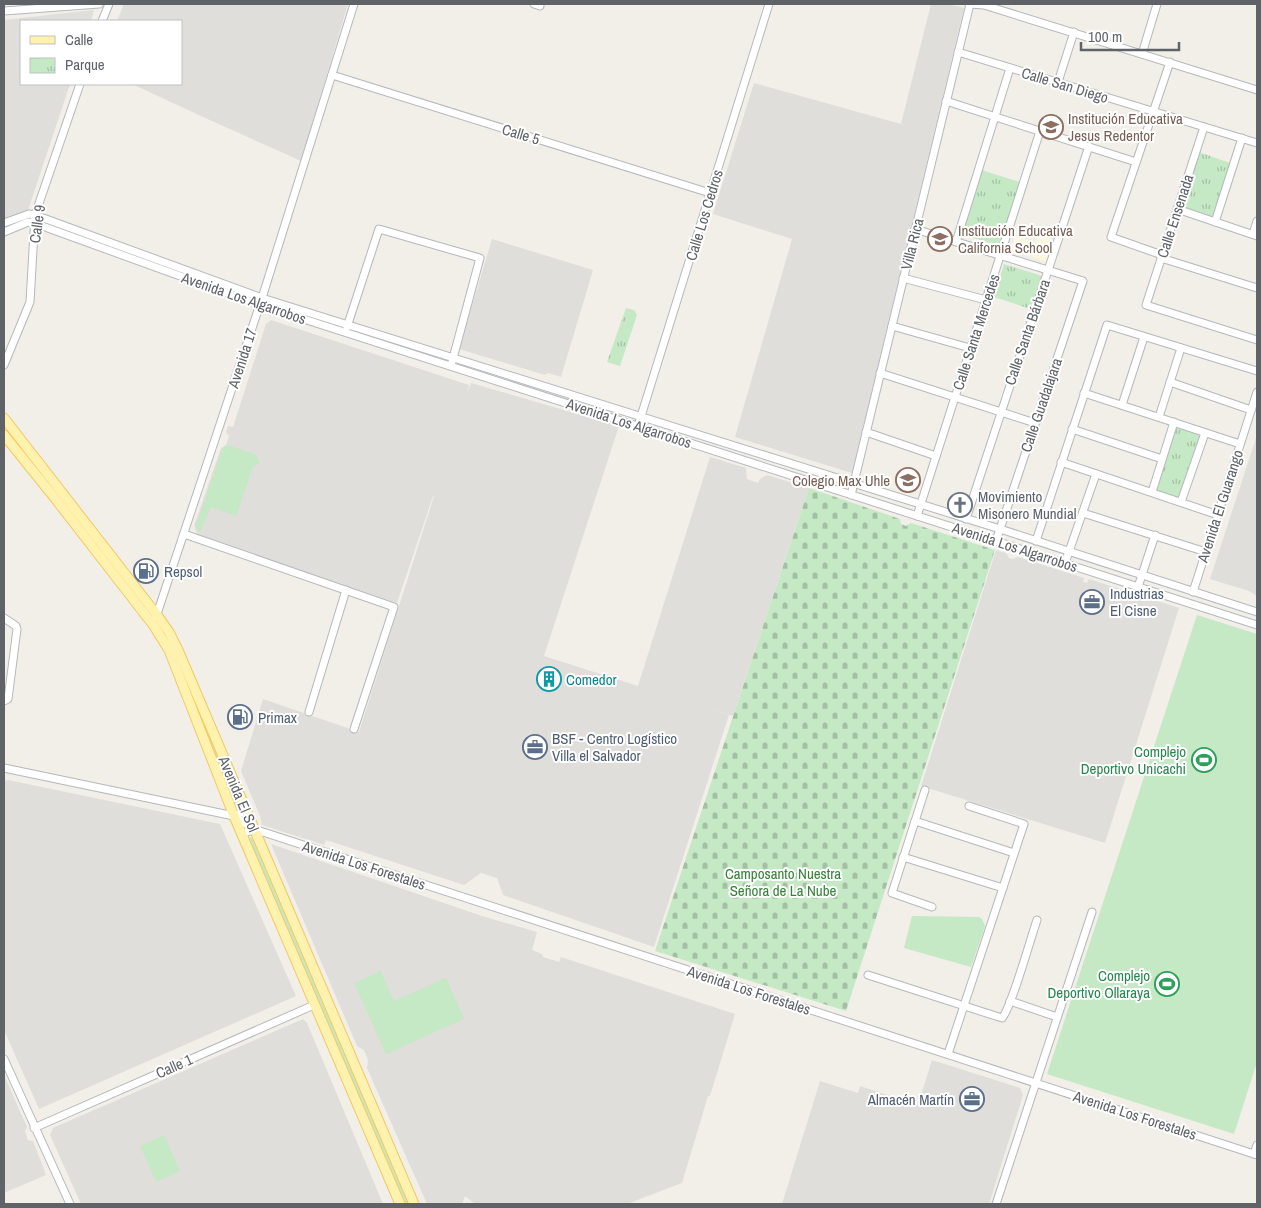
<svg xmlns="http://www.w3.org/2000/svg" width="1261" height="1208" font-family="'Archivo Narrow',sans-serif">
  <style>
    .commercial { fill: #fef7e0 }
    .industrial { fill: #e0deda }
    .green { fill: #c5e8c5 }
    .cemetery { fill: url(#cemetery-stones) }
    .park { fill: url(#park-tufts) }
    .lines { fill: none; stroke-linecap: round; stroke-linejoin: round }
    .minor-casing { stroke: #b5b8bc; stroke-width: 9 }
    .major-casing { stroke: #f2c960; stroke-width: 11 }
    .minor { stroke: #fff; stroke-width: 7 }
    .major { stroke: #fff2af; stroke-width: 9 }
    .labels { text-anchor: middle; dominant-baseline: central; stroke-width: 4; stroke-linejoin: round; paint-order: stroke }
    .street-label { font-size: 15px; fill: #5f6368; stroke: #fff }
    .education-label { font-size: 15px; fill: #785e54; stroke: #fff; text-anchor: start }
    .worship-label { font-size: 15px; fill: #5b616d; stroke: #fff; text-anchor: start }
    .service-label { font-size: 15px; fill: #4e5e75; stroke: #fff; text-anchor: start }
    .culture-label { font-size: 15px; fill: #0d838f; stroke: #fff; text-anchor: start }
    .leisure-label { font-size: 15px; fill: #27864d; stroke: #fff; text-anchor: end }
    .park-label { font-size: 15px; fill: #348238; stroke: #fff }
  </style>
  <defs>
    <pattern id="cemetery-stones" width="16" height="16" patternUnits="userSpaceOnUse" patternTransform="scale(1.25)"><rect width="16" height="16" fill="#c5e8c5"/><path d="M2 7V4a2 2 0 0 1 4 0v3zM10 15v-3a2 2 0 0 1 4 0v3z" fill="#a3c0a4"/></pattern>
    <pattern id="park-tufts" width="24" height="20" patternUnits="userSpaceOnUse" patternTransform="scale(1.25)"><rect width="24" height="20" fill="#c5e8c5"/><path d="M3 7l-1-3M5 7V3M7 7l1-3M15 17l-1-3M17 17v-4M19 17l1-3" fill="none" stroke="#a3c0a4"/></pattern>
  </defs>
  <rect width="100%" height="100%" fill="#f1efe8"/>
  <polygon class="commercial" points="1038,235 1054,240 1047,262 1011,249 1015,236 1036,243"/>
  <g class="industrial">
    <polygon points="124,4 348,4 301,161 203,117 132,84 181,84 181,21 117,21"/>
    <polygon points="931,4 948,4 964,8 852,473 735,437 792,239 713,214 754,83 901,124"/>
    <polygon points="94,10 91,21 21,21 21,84 70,84 28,210 4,219 4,20"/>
    <polygon points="492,239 593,270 561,377 548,373 545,375 459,349"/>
    <polygon points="271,320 469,385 467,393 471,383 619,426 544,656 638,686 710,457 746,468 747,479 758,483 760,479 767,475 809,488 733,716 708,708 729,715 654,947 503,895 497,878 481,873 464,885 326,840 324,845 262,825 260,816 241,771 263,699 359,732 434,496 433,496 397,603 197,534 194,526 221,448 226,445 229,436 226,432 228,426 233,427 266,324"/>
    <polygon points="1257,435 1257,596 1249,591 1210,579"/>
    <polygon points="996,550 1006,553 1009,558 1013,559 1018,557 1084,578 1083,582 1087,583 1089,579 1179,608 1105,843 921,786"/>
    <polygon points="8,780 220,824 296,996 39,1109 4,1030 4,781"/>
    <polygon points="271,844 482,916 537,932 532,950 542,954 543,957 559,962 561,957 735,1014 710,1096 708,1096 682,1183 627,1204 475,1204 465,1196 462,1204 427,1204 367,1068 368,1060 364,1050 357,1046"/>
    <polygon points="303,1019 307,1023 383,1204 81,1204 50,1135 53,1128"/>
    <polygon points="932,1060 1020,1088 1023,1095 989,1204 782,1204 820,1081 858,1093 860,1086 918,1105"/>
    <polygon points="4,1075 27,1127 25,1131 28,1140 33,1141 46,1175 4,1193"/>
  </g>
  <g class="green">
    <polygon points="227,445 255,454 260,463 253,467 236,516 211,507 200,532 198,531 196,525 222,449"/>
    <polygon points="1197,615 1257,634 1257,1062 1234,1134 1047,1074"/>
    <polygon points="172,645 240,807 239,811 235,809"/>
    <polygon points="250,837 253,839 411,1204 406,1204 248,840"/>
    <polygon points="912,916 979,917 982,919 985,926 971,967 904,948"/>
    <polygon points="381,971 394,1001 446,978 464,1019 386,1054 354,983"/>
    <polygon points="164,1135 180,1171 156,1182 140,1146"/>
  </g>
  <polygon class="cemetery" points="809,488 900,519 901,524 906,526 911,523 995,550 846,1011 655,951"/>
  <g class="park">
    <polygon points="1199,152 1230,163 1212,217 1181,206"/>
    <polygon points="981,170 1020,182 1000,246 961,234"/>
    <polygon points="1004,264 1042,276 1031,309 994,297"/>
    <polygon points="626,308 634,310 637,315 620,366 607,362"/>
    <polygon points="1177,425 1202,434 1180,498 1155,490"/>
  </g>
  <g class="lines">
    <defs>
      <g id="minor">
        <polyline points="534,4 540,6"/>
        <polyline points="969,4 984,5 1257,90"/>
        <polyline points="4,11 99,4"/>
        <polyline points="102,21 109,4"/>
        <polyline points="958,52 1257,143"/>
        <polyline points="1142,54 1157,4"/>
        <polyline points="332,75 710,193"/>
        <polyline points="1058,82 1074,32"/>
        <polyline points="946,101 1136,162"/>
        <polyline points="1204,127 1146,305 1257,340"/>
        <polyline points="1177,209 1257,236"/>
        <polyline points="1215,222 1242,138"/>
        <polyline points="4,223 29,214 35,215 262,298 1000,529 1257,612"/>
        <polyline points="915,229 1083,281 996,541"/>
        <polyline points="4,232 28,222 34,223 260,305 1257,625"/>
        <polyline points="1253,234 1257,221"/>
        <polyline points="956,242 1010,68"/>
        <polyline points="1162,255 1111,237 1170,62"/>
        <polyline points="1161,258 1257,288"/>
        <polyline points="903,278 986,300"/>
        <polyline points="892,326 970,348"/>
        <polyline points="347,327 379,229 480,258 452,362"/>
        <polyline points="4,365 30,302 35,215 80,84"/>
        <polyline points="880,373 1035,423"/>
        <polyline points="1170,382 1251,410"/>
        <polyline points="1084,393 1240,444"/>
        <polyline points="1122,405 1144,337"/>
        <polyline points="1159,417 1181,348"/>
        <polyline points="638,426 769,4"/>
        <polyline points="1072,429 1162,459"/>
        <polyline points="866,432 936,456"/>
        <polyline points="1061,462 1218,515"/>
        <polyline points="1152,492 1174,422"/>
        <polyline points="851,495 970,4"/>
        <polyline points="1181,502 1205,433"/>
        <polyline points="1083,513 1206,552"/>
        <polyline points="917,516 1040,131"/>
        <polyline points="966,519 1089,146"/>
        <polyline points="184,534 394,607 354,729"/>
        <polyline points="1036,541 1107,325 1257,371"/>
        <polyline points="1065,563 1096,474"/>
        <polyline points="1138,587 1155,535"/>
        <polyline points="1193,592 1257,392"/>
        <polyline points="156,617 262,298 354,4"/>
        <polyline points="4,618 16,626 17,629 8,699 4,701"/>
        <polyline points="309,712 346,590"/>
        <polyline points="4,768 234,816 246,811"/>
        <polyline points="925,790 892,893 932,907"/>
        <polyline points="234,816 254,829"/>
        <polyline points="915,821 1014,853"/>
        <polyline points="242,834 254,829 1257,1155"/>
        <polyline points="903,857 1003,888"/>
        <path d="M 868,975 L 1002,1018 C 1011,1009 1031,937 1037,920"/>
        <polyline points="1010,1001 1057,1017"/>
        <polyline points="948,1054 1024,824 969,806"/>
        <polyline points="4,1059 70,1204"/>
        <polyline points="34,1128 314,1005"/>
        <polyline points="1254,1154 1257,1145"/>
        <polyline points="996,1204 1092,912"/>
      </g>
      <g id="major">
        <polyline points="4,418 157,615 169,632 178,650 414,1204"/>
        <polyline points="4,435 54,497 154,626 169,650 234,816 400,1204"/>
      </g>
    </defs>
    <use href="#minor" class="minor-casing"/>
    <use href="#major" class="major-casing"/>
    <use href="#minor" class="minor"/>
    <use href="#major" class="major"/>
  </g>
  <defs>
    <symbol id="school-ring" viewBox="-11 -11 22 22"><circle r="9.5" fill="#fff" stroke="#8d6e63" stroke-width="1.5"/><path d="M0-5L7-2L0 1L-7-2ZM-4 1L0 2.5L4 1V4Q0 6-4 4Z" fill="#8d6e63"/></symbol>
    <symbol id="church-ring" viewBox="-11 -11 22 22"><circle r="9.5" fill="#fff" stroke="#6b7280" stroke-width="1.5"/><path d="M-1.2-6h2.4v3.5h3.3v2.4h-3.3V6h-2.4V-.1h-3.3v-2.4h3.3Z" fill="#6b7280"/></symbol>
    <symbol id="fuel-ring" viewBox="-11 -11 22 22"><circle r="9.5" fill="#fff" stroke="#5c6f8a" stroke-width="1.5"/><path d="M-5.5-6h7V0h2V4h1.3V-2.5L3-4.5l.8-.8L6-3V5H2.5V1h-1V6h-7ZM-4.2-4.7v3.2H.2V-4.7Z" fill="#5c6f8a"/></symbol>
    <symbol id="office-ring" viewBox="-11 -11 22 22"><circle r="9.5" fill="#fff" stroke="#5c6f8a" stroke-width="1.5"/><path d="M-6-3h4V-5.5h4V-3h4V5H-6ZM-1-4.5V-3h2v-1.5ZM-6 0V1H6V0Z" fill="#5c6f8a"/></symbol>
    <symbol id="building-ring" viewBox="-11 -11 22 22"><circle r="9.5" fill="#fff" stroke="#0f9aa8" stroke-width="1.5"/><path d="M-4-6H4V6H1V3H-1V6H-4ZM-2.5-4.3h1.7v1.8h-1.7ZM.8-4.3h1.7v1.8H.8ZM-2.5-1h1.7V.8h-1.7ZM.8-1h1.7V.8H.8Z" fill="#0f9aa8"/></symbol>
    <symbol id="stadium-ring" viewBox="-11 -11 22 22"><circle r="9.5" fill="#fff" stroke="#2e9e5b" stroke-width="1.5"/><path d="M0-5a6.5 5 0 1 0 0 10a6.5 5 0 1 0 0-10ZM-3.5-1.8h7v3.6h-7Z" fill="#2e9e5b"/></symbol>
  </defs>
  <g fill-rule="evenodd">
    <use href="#school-ring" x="1037" y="113" width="28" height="28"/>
    <use href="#school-ring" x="926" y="225" width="28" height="28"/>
    <use href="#school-ring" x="894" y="466" width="28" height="28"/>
    <use href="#church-ring" x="946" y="491" width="28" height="28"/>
    <use href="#fuel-ring" x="132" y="557" width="28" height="28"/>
    <use href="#office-ring" x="1078" y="588" width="28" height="28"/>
    <use href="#building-ring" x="535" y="665" width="28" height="28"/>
    <use href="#fuel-ring" x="226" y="703" width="28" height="28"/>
    <use href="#office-ring" x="521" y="733" width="28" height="28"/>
    <use href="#stadium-ring" x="1190" y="746" width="28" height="28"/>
    <use href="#stadium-ring" x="1153" y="970" width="28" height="28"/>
    <use href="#office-ring" x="958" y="1085" width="28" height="28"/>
  </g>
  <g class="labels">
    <g class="street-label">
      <text transform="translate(1065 85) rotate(17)">Calle San Diego</text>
      <text transform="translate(521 134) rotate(17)">Calle 5</text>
      <text transform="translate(704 215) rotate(-73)">Calle Los Cedros</text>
      <text transform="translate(1175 216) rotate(-72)">Calle Ensenada</text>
      <text transform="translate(37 224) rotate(-82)">Calle 9</text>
      <text transform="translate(912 244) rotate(-76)">Villa Rica</text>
      <text transform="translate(244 298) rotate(19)">Avenida Los Algarrobos</text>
      <text transform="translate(976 332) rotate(-72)">Calle Santa Mercedes</text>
      <text transform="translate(1027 332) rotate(-71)">Calle Santa Bárbara</text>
      <text transform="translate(242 358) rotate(-72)">Avenida 17</text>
      <text transform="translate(1041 405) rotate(-71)">Calle Guadalajara</text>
      <text transform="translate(629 423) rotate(18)">Avenida Los Algarrobos</text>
      <text transform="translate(1220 506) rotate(-72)">Avenida El Guarango</text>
      <text transform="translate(1015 547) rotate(18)">Avenida Los Algarrobos</text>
      <text transform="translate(239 794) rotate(67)">Avenida El Sol</text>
      <text transform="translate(364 865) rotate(18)">Avenida Los Forestales</text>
      <text transform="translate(749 990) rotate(18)">Avenida Los Forestales</text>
      <text transform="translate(174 1066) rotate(-24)">Calle 1</text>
      <text transform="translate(1135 1115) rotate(18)">Avenida Los Forestales</text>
    </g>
    <g class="education-label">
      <text x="1068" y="118">Institución Educativa<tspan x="1068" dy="17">Jesus Redentor</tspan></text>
      <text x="958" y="230">Institución Educativa<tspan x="958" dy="17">California School</tspan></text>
      <text x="890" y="480" text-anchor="end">Colegio Max Uhle</text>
    </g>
    <g class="worship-label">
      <text x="978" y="496">Movimiento<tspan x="978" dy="17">Misonero Mundial</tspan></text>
    </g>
    <g class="service-label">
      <text x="164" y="571">Repsol</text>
      <text x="1110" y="593">Industrias<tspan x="1110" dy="17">El Cisne</tspan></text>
      <text x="258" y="717">Primax</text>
      <text x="552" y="738">BSF - Centro Logístico<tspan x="552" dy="17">Villa el Salvador</tspan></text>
      <text x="954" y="1099" text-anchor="end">Almacén Martín</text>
    </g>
    <g class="culture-label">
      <text x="566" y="679">Comedor</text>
    </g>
    <g class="leisure-label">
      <text x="1186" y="751">Complejo<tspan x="1186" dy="17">Deportivo Unicachi</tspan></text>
      <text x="1150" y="975">Complejo<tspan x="1150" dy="17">Deportivo Ollaraya</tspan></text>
    </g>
    <g class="park-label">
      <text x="783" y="873">Camposanto Nuestra<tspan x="783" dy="17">Señora de La Nube</tspan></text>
    </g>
  </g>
  <rect width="1261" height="1208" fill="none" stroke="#5f6368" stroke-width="10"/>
  <rect x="20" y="20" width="162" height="65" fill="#ffffff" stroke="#bfc1c3"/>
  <rect x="30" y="36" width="25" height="8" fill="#fff2af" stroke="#bfc1c3"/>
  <text x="65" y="45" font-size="15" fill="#5f6368">Calle</text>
  <rect x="30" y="58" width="25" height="15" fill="url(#park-tufts)" stroke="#bfc1c3"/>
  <text x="65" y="70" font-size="15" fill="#5f6368">Parque</text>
  <path d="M1081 42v8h98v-8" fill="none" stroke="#5f6368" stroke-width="2.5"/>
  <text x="1088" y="42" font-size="15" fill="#5f6368" stroke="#ffffff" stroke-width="4" paint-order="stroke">100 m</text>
</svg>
